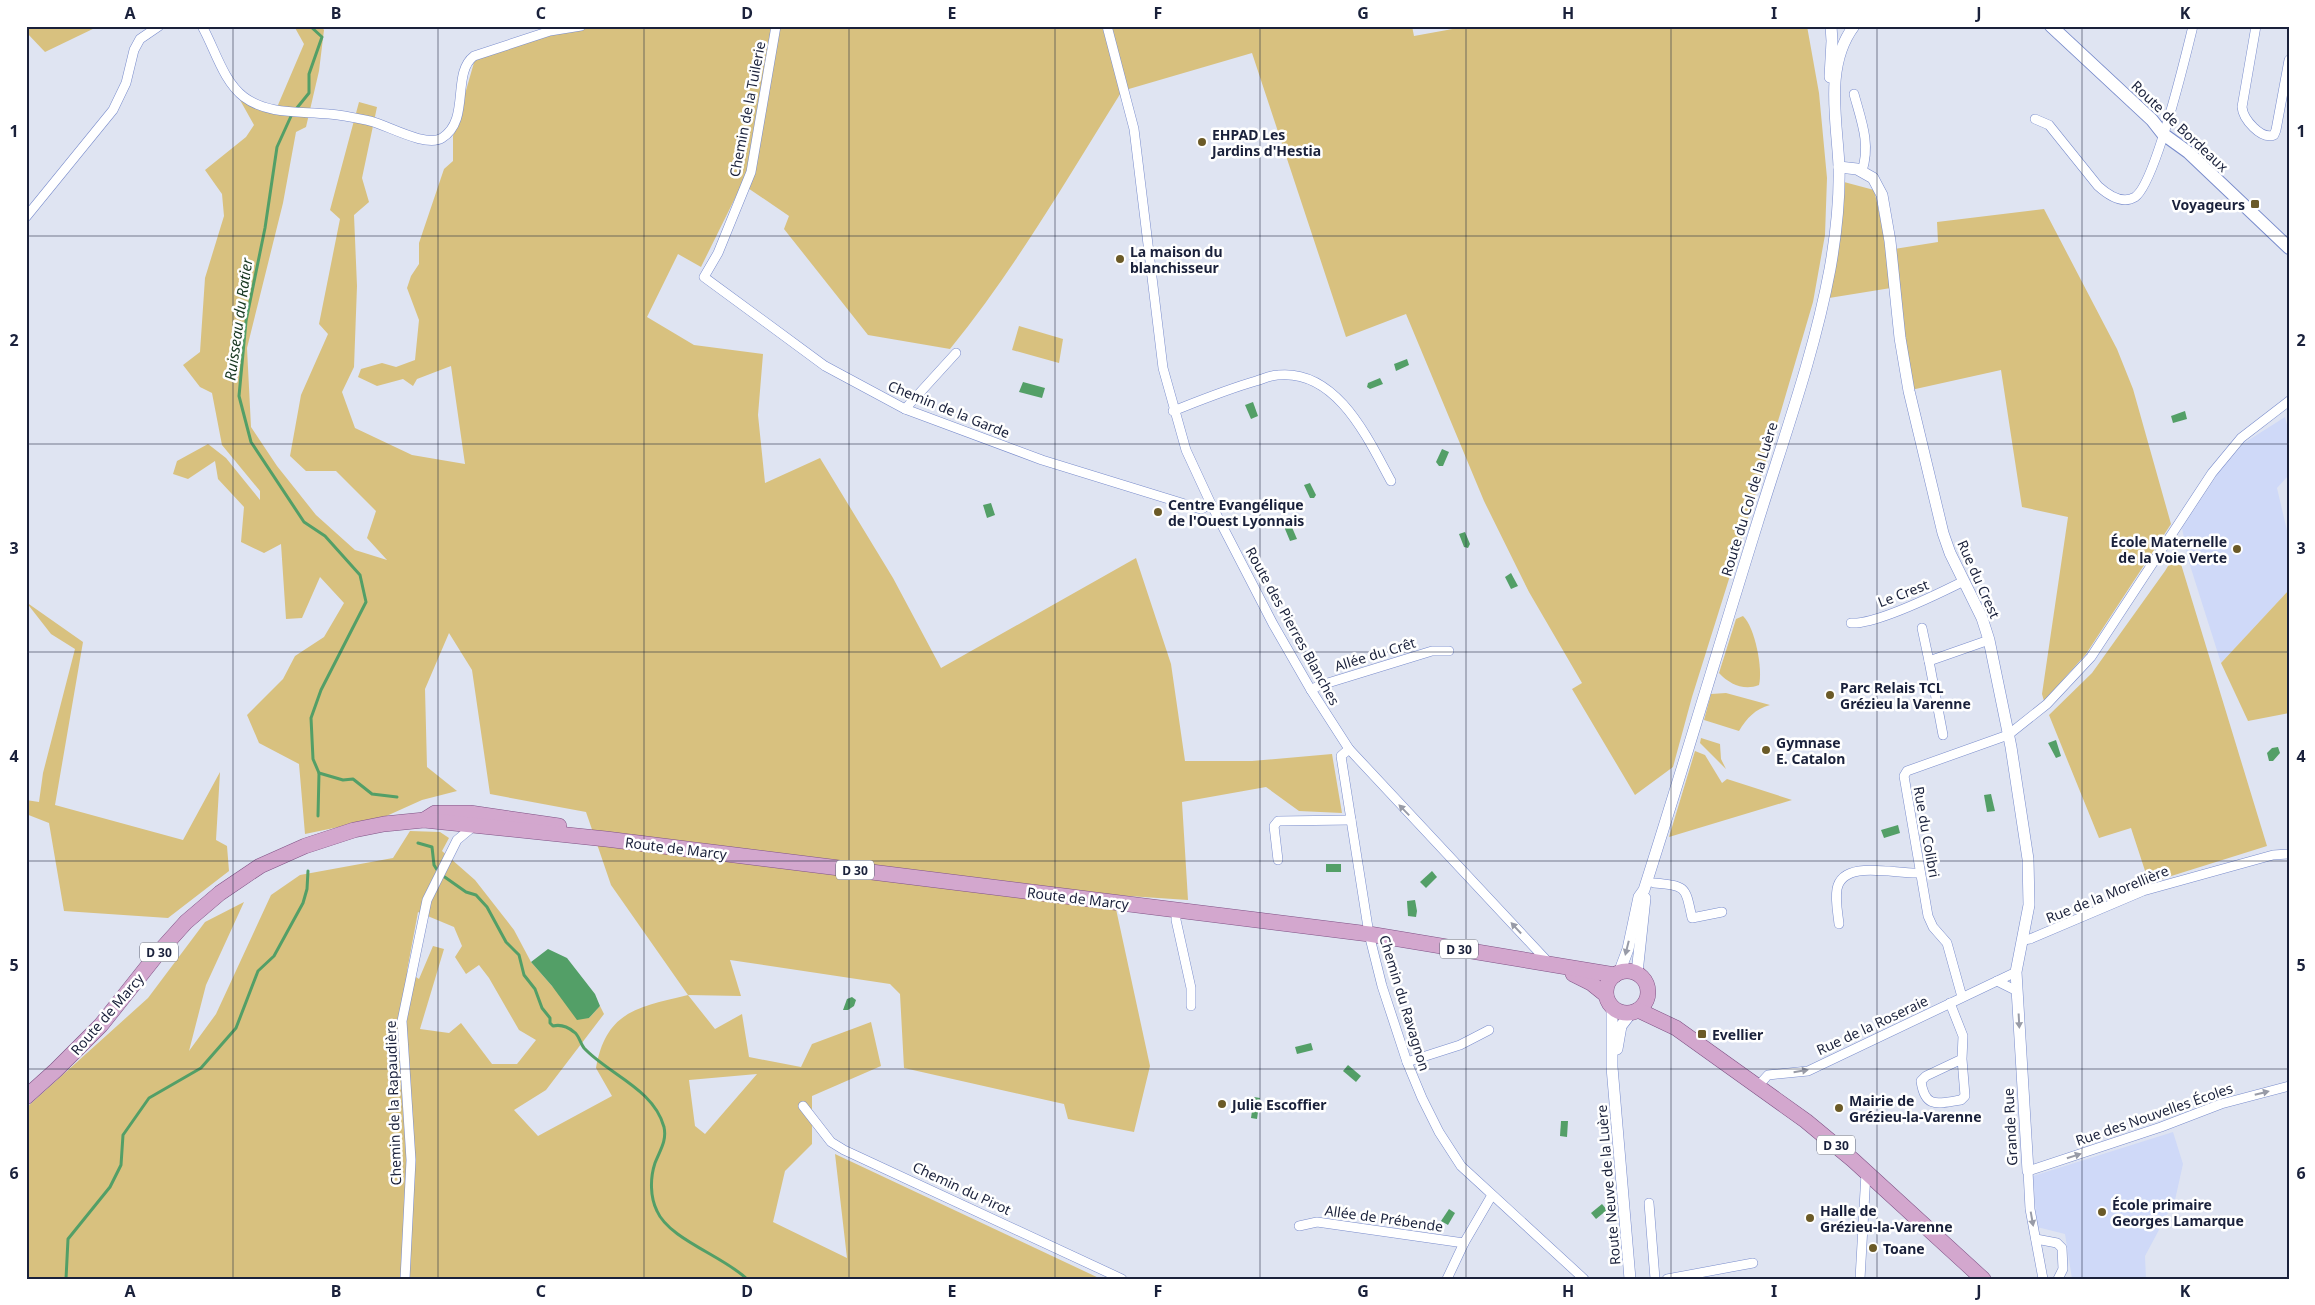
<svg xmlns="http://www.w3.org/2000/svg" width="2315" height="1305" font-family="'Noto Sans',sans-serif">
  <style>
    .built { fill: #cfd9f8 }
    .green { fill: #d8c17f; fill-rule: evenodd }
    .water { fill: #539f67 }
    .lines { fill: none; stroke-linecap: round; stroke-linejoin: round }
    .stream { stroke: #539f67; stroke-width: 3 }
    .minor-casing { stroke: #798ccc; stroke-width: 10 }
    .tertiary-casing { stroke: #798ccc; stroke-width: 12 }
    .secondary-casing { stroke: #798ccc; stroke-width: 14 }
    .primary-casing { stroke: #7f5286; stroke-width: 16 }
    .minor { stroke: #fff; stroke-width: 9 }
    .tertiary { stroke: #fff; stroke-width: 11 }
    .secondary { stroke: #fff; stroke-width: 12 }
    .primary { stroke: #d3a7ce; stroke-width: 15 }
    .oneway { fill: #989ba7 }
    .grid { fill: none; stroke: #1a213b; stroke-width: 1; stroke-opacity: 0.55 }
    .poi-dot { fill: #6b5a27; stroke: #fff; stroke-width: 2 }
    .labels { text-anchor: middle; dominant-baseline: central; stroke-width: 5; stroke-linejoin: round; paint-order: stroke }
    .shield { fill: #fff; stroke: #5f6476; stroke-width: 1 }
    .shield-label { font-size: 12px; font-weight: bold; fill: #1a213b }
    .street-label { font-size: 14px; fill: #1a213b; stroke: #fff }
    .poi-label { font-size: 14px; font-weight: bold; fill: #1a213b; stroke: #fff; text-anchor: start }
    .water-label { font-size: 15px; font-style: italic; fill: #16361f; stroke: #fff }
    .neatline { fill: none; stroke: #1a213b; stroke-width: 2 }
    .grid-label { font-size: 16px; text-anchor: middle; font-weight: bold; fill: #1a213b }
  </style>
  <rect width="100%" height="100%" fill="#dfe4f2"/>
  <g class="built">
    <polygon points="2285,417 2289,432 2289,475 2277,488 2289,539 2289,590 2221,663 2188,559 2182,528 2219,472 2244,443"/>
    <polygon points="2173,1132 2183,1164 2175,1200 2145,1256 2146,1279 2072,1279 2065,1234 2037,1227 2033,1176"/>
  </g>
  <g class="green">
    <polygon points="26,26 99,26 45,52 26,32"/>
    <path d="M 294,26 L 321,26 L 324,30 L 319,71 L 306,127 L 296,132 L 283,203 L 247,348 L 251,427 L 277,466 L 316,515 L 355,550 L 387,560 L 367,538 L 376,511 L 336,471 L 306,471 L 290,456 L 301,395 L 328,334 L 319,324 L 340,219 L 330,210 L 359,102 L 377,107 L 362,178 L 369,202 L 354,215 L 357,286 L 354,367 L 342,392 L 355,428 L 412,455 L 465,464 L 451,366 L 417,379 L 413,386 L 403,379 L 377,386 L 358,377 L 361,369 L 382,363 L 396,367 L 415,360 L 419,320 L 407,288 L 411,276 L 419,264 L 419,243 L 444,169 L 453,161 L 453,136 L 475,59 L 550,34 L 600,26 L 1412,26 L 1414,36 L 1469,26 L 1807,26 L 1819,93 L 1827,178 L 1825,235 L 1813,302 L 1771,445 L 1692,697 L 1673,767 L 1635,795 L 1572,689 L 1582,683 L 1529,592 L 1484,501 L 1406,314 L 1346,337 L 1252,53 L 1122,91 C 1067,179 1015,269 950,349 L 868,335 L 784,229 L 789,216 L 742,184 L 701,267 L 678,254 L 647,317 L 694,345 L 763,354 L 758,415 L 765,483 L 820,458 L 893,578 L 941,668 L 1136,558 L 1171,664 L 1185,761 L 1252,761 L 1332,754 L 1342,813 L 1299,811 L 1266,787 L 1182,802 L 1188,900 L 1113,895 L 1150,1066 L 1134,1132 L 1068,1119 L 1064,1104 L 904,1068 L 900,994 L 890,984 L 730,960 L 741,996 L 688,995 L 715,1029 L 742,1014 L 749,1057 L 801,1067 L 812,1044 L 871,1022 L 881,1066 L 812,1096 L 812,1144 L 785,1171 L 773,1222 L 847,1258 L 835,1154 L 1101,1279 L 26,1279 L 26,1108 L 148,998 L 205,922 L 244,902 L 206,985 L 189,1051 L 216,1014 L 271,895 L 300,875 L 393,858 L 410,831 L 440,832 L 449,838 L 442,851 L 475,880 L 514,930 L 531,962 L 552,986 L 589,1018 L 600,1006 L 604,1014 L 546,1090 L 514,1110 L 538,1136 L 612,1096 L 596,1068 C 606,1011 638,1007 688,995 L 611,885 L 586,812 L 490,794 L 472,670 L 449,633 L 425,689 L 427,767 L 457,791 L 422,800 L 382,818 L 305,834 L 299,764 L 259,743 L 247,715 L 283,679 L 295,656 L 324,637 L 344,603 L 320,577 L 302,618 L 286,619 L 281,544 L 264,553 L 241,542 L 244,507 L 218,479 L 215,461 L 188,479 L 173,474 L 177,461 L 208,444 L 226,458 L 260,500 L 260,491 L 222,445 L 212,393 L 200,387 L 183,365 L 200,352 L 205,278 L 224,216 L 222,194 L 205,170 L 246,137 L 254,125 L 240,100 L 275,112 L 304,44 ZM 418,912 L 454,927 L 462,946 L 455,957 L 466,974 L 479,965 L 489,978 L 519,1030 L 536,1040 L 517,1064 L 492,1064 L 461,1023 L 449,1033 L 420,1029 L 444,949 L 433,946 L 419,979 L 407,971 ZM 757,1074 L 705,1134 L 695,1126 L 689,1080 Z"/>
    <polygon points="1844,182 1874,190 1888,250 1938,242 1937,222 2044,209 2117,349 2133,389 2171,524 2086,654 2044,701 2042,694 2068,517 2022,507 2001,370 1911,390 1897,287 1829,298"/>
    <polygon points="1019,326 1063,339 1059,363 1012,350"/>
    <polygon points="2177,551 2267,846 2149,883 2131,828 2099,838 2049,715 2092,673 2165,571"/>
    <polygon points="2289,590 2289,713 2248,721 2221,663"/>
    <polygon points="26,602 83,642 55,805 183,840 220,772 216,840 227,846 229,871 168,918 64,911 49,823 26,814 26,800 39,802 43,773 75,649 51,634"/>
    <path d="M 1743,616 C 1755,627 1763,669 1759,685 C 1744,691 1729,684 1719,673 L 1736,619 Z"/>
    <path d="M 1726,693 L 1770,705 C 1755,709 1747,718 1739,731 L 1704,720 L 1711,694 Z"/>
    <polygon points="1701,738 1720,744 1721,759 1726,769 1700,743"/>
    <polygon points="1695,751 1705,755 1722,783 1727,779 1792,800 1669,837"/>
  </g>
  <g class="water">
    <polygon points="1407,359 1409,365 1396,371 1394,364"/>
    <polygon points="1380,378 1383,384 1370,389 1367,387 1368,383"/>
    <polygon points="1023,382 1045,388 1042,398 1019,392"/>
    <polygon points="1253,402 1258,416 1251,419 1245,405"/>
    <polygon points="2185,411 2187,419 2173,423 2171,416"/>
    <polygon points="1442,449 1449,452 1443,466 1439,466 1436,462"/>
    <polygon points="1310,483 1316,495 1314,498 1310,498 1304,485"/>
    <polygon points="991,503 995,515 987,518 983,505"/>
    <polygon points="1291,525 1297,539 1290,541 1285,529 1287,526"/>
    <polygon points="1465,532 1470,544 1468,548 1464,547 1459,534"/>
    <polygon points="1511,573 1518,586 1511,589 1505,577"/>
    <polygon points="2056,740 2061,756 2056,758 2048,743"/>
    <polygon points="2278,747 2280,753 2273,761 2269,761 2267,753 2272,748"/>
    <polygon points="1991,794 1995,811 1987,812 1984,795"/>
    <polygon points="1898,825 1900,833 1884,838 1881,830"/>
    <rect x="1326" y="864" width="15" height="8"/>
    <polygon points="1432,871 1437,877 1426,888 1420,882"/>
    <polygon points="1415,900 1417,911 1416,917 1408,916 1407,901"/>
    <polygon points="548,949 567,958 595,994 600,1006 589,1018 577,1020 552,986 531,962"/>
    <polygon points="852,997 856,1000 854,1006 848,1010 843,1010 847,999"/>
    <polygon points="1311,1043 1313,1050 1297,1054 1295,1047"/>
    <polygon points="1348,1065 1361,1076 1356,1082 1343,1071"/>
    <polygon points="1254,1097 1260,1098 1257,1119 1251,1118"/>
    <polygon points="1561,1121 1568,1121 1567,1137 1560,1136"/>
    <polygon points="1602,1204 1607,1210 1596,1219 1591,1213"/>
    <polygon points="1449,1209 1455,1213 1448,1225 1441,1221"/>
  </g>
  <g class="lines">
    <g class="stream">
      <polyline points="310,26 322,37 309,74 309,93 292,114 277,147 265,228 246,321 239,396 251,442 304,522 325,536 360,575 366,602 321,690 311,718 313,759 319,773 318,816"/>
      <polyline points="319,773 343,780 353,779 372,794 397,797"/>
      <path d="M 418,843 L 432,847 L 434,865 L 439,873 L 466,892 L 476,895 L 487,907 L 506,942 L 519,955 L 524,975 L 535,989 L 542,1008 L 550,1018 L 550,1023 L 553,1026 C 561,1024 568,1027 574,1032 C 579,1035 580,1043 584,1048 C 608,1074 654,1089 664,1127 C 667,1141 660,1150 655,1163 C 650,1178 650,1197 657,1211 C 669,1239 723,1256 747,1279"/>
      <polyline points="66,1279 68,1239 110,1187 121,1165 123,1135 149,1098 201,1068 236,1028 258,971 274,956 303,903 307,889 308,871"/>
    </g>
    <defs>
      <g id="minor">
        <path d="M 202,26 C 215,49 223,81 244,97 C 268,115 301,111 329,114 C 343,115 356,118 370,121 C 387,125 426,148 442,138 C 471,120 451,73 474,56 L 550,31 L 581,26"/>
        <polyline points="776,26 751,172 718,253 704,277 825,366 905,409 1042,460 1201,509 1211,504"/>
        <polyline points="1107,26 1134,129 1163,368 1186,450 1211,504 1273,624 1311,690 1349,749 1549,963"/>
        <path d="M 2256,26 L 2242,107 C 2243,119 2261,140 2274,135 L 2276,130 L 2289,60"/>
        <path d="M 1854,94 C 1861,120 1871,144 1862,171"/>
        <path d="M 2035,119 L 2049,125 L 2098,186 C 2108,195 2122,205 2135,197 C 2155,184 2186,55 2193,26"/>
        <polyline points="26,217 113,110 126,83 134,50 140,39 159,26"/>
        <polyline points="905,409 956,353"/>
        <path d="M 1173,411 C 1201,400 1228,389 1256,381 C 1263,379 1271,375 1278,375 C 1337,369 1368,439 1391,481"/>
        <path d="M 1851,623 C 1875,625 1940,593 1964,581"/>
        <polyline points="1922,628 1929,661 1989,640"/>
        <polyline points="1929,661 1943,735"/>
        <polyline points="1311,690 1318,686 1432,651 1449,651"/>
        <polyline points="1349,749 1341,756 1369,934 1382,986 1407,1062 1422,1098 1439,1132 1461,1166 1584,1279"/>
        <polyline points="1278,860 1274,826 1278,821 1351,820"/>
        <path d="M 1654,883 C 1687,886 1685,886 1692,918 L 1722,912"/>
        <polyline points="1176,911 1176,920 1191,988 1191,1006"/>
        <path d="M 1839,924 C 1838,914 1835,900 1837,889 C 1843,858 1897,875 1920,873"/>
        <polyline points="2023,940 2030,939 2143,891 2273,855 2289,854"/>
        <polyline points="1997,981 2017,991"/>
        <polyline points="1962,997 1947,943 1933,927 1928,916 1904,776 1907,771 2008,735 2047,704 2091,657 2212,473 2241,438 2289,401"/>
        <path d="M 1950,1003 L 1963,1036 L 1962,1059 L 1926,1076 L 1921,1081 C 1925,1110 1939,1103 1961,1100 L 1965,1096 L 1962,1059"/>
        <polyline points="1407,1062 1460,1045 1489,1030"/>
        <polyline points="1758,1086 1768,1075 1808,1071 2016,972"/>
        <polyline points="803,1106 831,1142 844,1150 1122,1279"/>
        <polyline points="1649,1203 1655,1279"/>
        <polyline points="1299,1226 1317,1222 1464,1243"/>
        <polyline points="2036,1239 2057,1243 2062,1248 2063,1269 2058,1279"/>
        <polyline points="405,1279 411,1160 402,1021 427,900 457,840 475,825"/>
        <polyline points="1447,1279 1464,1243 1492,1195"/>
        <polyline points="1667,1279 1753,1263"/>
        <polyline points="1860,1279 1866,1173"/>
        <polyline points="2043,1279 2030,1209 2028,1171 2161,1127 2221,1104 2289,1086"/>
      </g>
      <g id="tertiary">
        <polyline points="1830,77 1832,41 1831,26"/>
        <polyline points="1839,167 1857,169 1873,178 1882,195 1890,241 1900,338 1909,391 1943,533 1950,553 1982,618 1989,640 2011,747 2028,859 2029,905 2016,972 2028,1171"/>
        <path d="M 1619,973 L 1628,949 L 1639,897 L 1644,890 C 1683,768 1719,646 1757,524 C 1783,440 1814,355 1830,269 C 1836,235 1840,201 1839,166 C 1837,120 1824,66 1854,26"/>
        <polyline points="1637,973 1645,898"/>
        <polyline points="1612,1006 1612,1067 1630,1279"/>
        <polyline points="1617,1049 1621,1026 1631,1013"/>
      </g>
      <polyline id="secondary" points="2051,26 2152,120 2163,134 2188,152 2289,248"/>
      <g id="primary">
        <polyline points="424,820 435,813 470,813 559,826"/>
        <circle cx="1627" cy="992" r="21"/>
        <polyline points="1573,974 1591,983 1606,995"/>
        <polyline points="1638,1010 1676,1028 1806,1121 1853,1160 1983,1279"/>
        <polyline points="26,1097 56,1070 101,1025 159,952 186,922 220,893 260,866 305,846 354,830 384,824 424,820 606,839 1369,934 1615,975"/>
      </g>
    </defs>
    <use href="#minor" class="minor-casing"/>
    <use href="#tertiary" class="tertiary-casing"/>
    <use href="#secondary" class="secondary-casing"/>
    <use href="#primary" class="primary-casing"/>
    <use href="#minor" class="minor"/>
    <use href="#tertiary" class="tertiary"/>
    <use href="#secondary" class="secondary"/>
    <use href="#primary" class="primary"/>
  </g>
  <defs><path id="oneway-solid" d="M-6-.8H1V-3.2L6.5 0L1 3.2V.8H-6Z" transform="scale(1.25)"/></defs>
  <g class="oneway">
    <use href="#oneway-solid" transform="translate(1404 810) rotate(-134)"/>
    <use href="#oneway-solid" transform="translate(1516 928) rotate(-133)"/>
    <use href="#oneway-solid" transform="translate(1627 948) rotate(104)"/>
    <use href="#oneway-solid" transform="translate(2019 1021) rotate(87)"/>
    <use href="#oneway-solid" transform="translate(1801 1071) rotate(-9)"/>
    <use href="#oneway-solid" transform="translate(2262 1093) rotate(-14)"/>
    <use href="#oneway-solid" transform="translate(2074 1156) rotate(-18)"/>
    <use href="#oneway-solid" transform="translate(2032 1219) rotate(80)"/>
  </g>
  <path class="grid" d="M 233,26 L 233,1279M 438,26 L 438,1279M 644,26 L 644,1279M 849,26 L 849,1279M 1055,26 L 1055,1279M 1260,26 L 1260,1279M 1466,26 L 1466,1279M 1671,26 L 1671,1279M 1877,26 L 1877,1279M 2082,26 L 2082,1279M 26,236 L 2289,236M 26,444 L 2289,444M 26,652 L 2289,652M 26,861 L 2289,861M 26,1069 L 2289,1069"/>
  <g class="poi-dot">
    <circle cx="1202" cy="142" r="5"/>
    <rect x="2250" y="199" width="10" height="10" rx="2.5"/>
    <circle cx="1120" cy="259" r="5"/>
    <circle cx="1158" cy="512" r="5"/>
    <circle cx="2237" cy="549" r="5"/>
    <circle cx="1830" cy="695" r="5"/>
    <circle cx="1766" cy="750" r="5"/>
    <rect x="1697" y="1029" width="10" height="10" rx="2.5"/>
    <circle cx="1222" cy="1104" r="5"/>
    <circle cx="1839" cy="1108" r="5"/>
    <circle cx="2102" cy="1212" r="5"/>
    <circle cx="1810" cy="1218" r="5"/>
    <circle cx="1873" cy="1248" r="5"/>
  </g>
  <g class="labels">
    <g class="shield">
      <rect x="836" y="860.5" width="38" height="19" rx="4"/>
      <rect x="1440" y="939.5" width="38" height="19" rx="4"/>
      <rect x="140" y="942.5" width="38" height="19" rx="4"/>
      <rect x="1817" y="1135.5" width="38" height="19" rx="4"/>
    </g>
    <g class="shield-label">
      <text x="855" y="870">D 30</text>
      <text x="1459" y="949">D 30</text>
      <text x="159" y="952">D 30</text>
      <text x="1836" y="1145">D 30</text>
    </g>
    <g class="street-label">
      <text transform="translate(747 109) rotate(-79)">Chemin de la Tuilerie</text>
      <text transform="translate(2180 126) rotate(43)">Route de Bordeaux</text>
      <text transform="translate(949 409) rotate(22)">Chemin de la Garde</text>
      <text transform="translate(1749 499) rotate(-73)">Route du Col de la Luère</text>
      <text transform="translate(1979 579) rotate(66)">Rue du Crest</text>
      <text transform="translate(1903 593) rotate(-21)">Le Crest</text>
      <text transform="translate(1293 626) rotate(61)">Route des Pierres Blanches</text>
      <text transform="translate(1375 654) rotate(-17)">Allée du Crêt</text>
      <text transform="translate(1927 832) rotate(80)">Rue du Colibri</text>
      <text transform="translate(676 848) rotate(7)">Route de Marcy</text>
      <text transform="translate(2107 894) rotate(-22)">Rue de la Morellière</text>
      <text transform="translate(1078 898) rotate(7)">Route de Marcy</text>
      <text transform="translate(1405 1003) rotate(73)">Chemin du Ravagnon</text>
      <text transform="translate(107 1014) rotate(-49)">Route de Marcy</text>
      <text transform="translate(1872 1025) rotate(-25)">Rue de la Roseraie</text>
      <text transform="translate(393 1103) rotate(-92)">Chemin de la Rapaudière</text>
      <text transform="translate(2154 1114) rotate(-19)">Rue des Nouvelles Écoles</text>
      <text transform="translate(2010 1127) rotate(-93)">Grande Rue</text>
      <text transform="translate(1608 1185) rotate(-95)">Route Neuve de la Luère</text>
      <text transform="translate(962 1188) rotate(25)">Chemin du Pirot</text>
      <text transform="translate(1384 1218) rotate(8)">Allée de Prébende</text>
    </g>
    <g class="poi-label">
      <text x="1212" y="134">EHPAD Les<tspan x="1212" dy="16">Jardins d'Hestia</tspan></text>
      <text x="2245" y="204" text-anchor="end">Voyageurs</text>
      <text x="1130" y="251">La maison du<tspan x="1130" dy="16">blanchisseur</tspan></text>
      <text x="1168" y="504">Centre Evangélique<tspan x="1168" dy="16">de l'Ouest Lyonnais</tspan></text>
      <text x="2227" y="541" text-anchor="end">École Maternelle<tspan x="2227" dy="16">de la Voie Verte</tspan></text>
      <text x="1840" y="687">Parc Relais TCL<tspan x="1840" dy="16">Grézieu la Varenne</tspan></text>
      <text x="1776" y="742">Gymnase<tspan x="1776" dy="16">E. Catalon</tspan></text>
      <text x="1712" y="1034">Evellier</text>
      <text x="1849" y="1100">Mairie de<tspan x="1849" dy="16">Grézieu-la-Varenne</tspan></text>
      <text x="1232" y="1104">Julie Escoffier</text>
      <text x="2112" y="1204">École primaire<tspan x="2112" dy="16">Georges Lamarque</tspan></text>
      <text x="1820" y="1210">Halle de<tspan x="1820" dy="16">Grézieu-la-Varenne</tspan></text>
      <text x="1883" y="1248">Toane</text>
    </g>
    <g class="water-label">
      <text transform="translate(238 319) rotate(-82)">Ruisseau du Ratier</text>
    </g>
  </g>
  <rect width="2315" height="1305" fill="none" stroke="#ffffff" stroke-width="55"/>
  <rect x="28" y="28" width="2260" height="1250" class="neatline"/>
  <g class="grid-label">
    <text x="130" y="19">A</text>
    <text x="336" y="19">B</text>
    <text x="541" y="19">C</text>
    <text x="747" y="19">D</text>
    <text x="952" y="19">E</text>
    <text x="1158" y="19">F</text>
    <text x="1363" y="19">G</text>
    <text x="1568" y="19">H</text>
    <text x="1774" y="19">I</text>
    <text x="1979" y="19">J</text>
    <text x="2185" y="19">K</text>
    <text x="14" y="137">1</text>
    <text x="2301" y="137">1</text>
    <text x="14" y="346">2</text>
    <text x="2301" y="346">2</text>
    <text x="14" y="554">3</text>
    <text x="2301" y="554">3</text>
    <text x="14" y="762">4</text>
    <text x="2301" y="762">4</text>
    <text x="14" y="971">5</text>
    <text x="2301" y="971">5</text>
    <text x="14" y="1179">6</text>
    <text x="2301" y="1179">6</text>
    <text x="130" y="1297">A</text>
    <text x="336" y="1297">B</text>
    <text x="541" y="1297">C</text>
    <text x="747" y="1297">D</text>
    <text x="952" y="1297">E</text>
    <text x="1158" y="1297">F</text>
    <text x="1363" y="1297">G</text>
    <text x="1568" y="1297">H</text>
    <text x="1774" y="1297">I</text>
    <text x="1979" y="1297">J</text>
    <text x="2185" y="1297">K</text>
  </g>
</svg>
